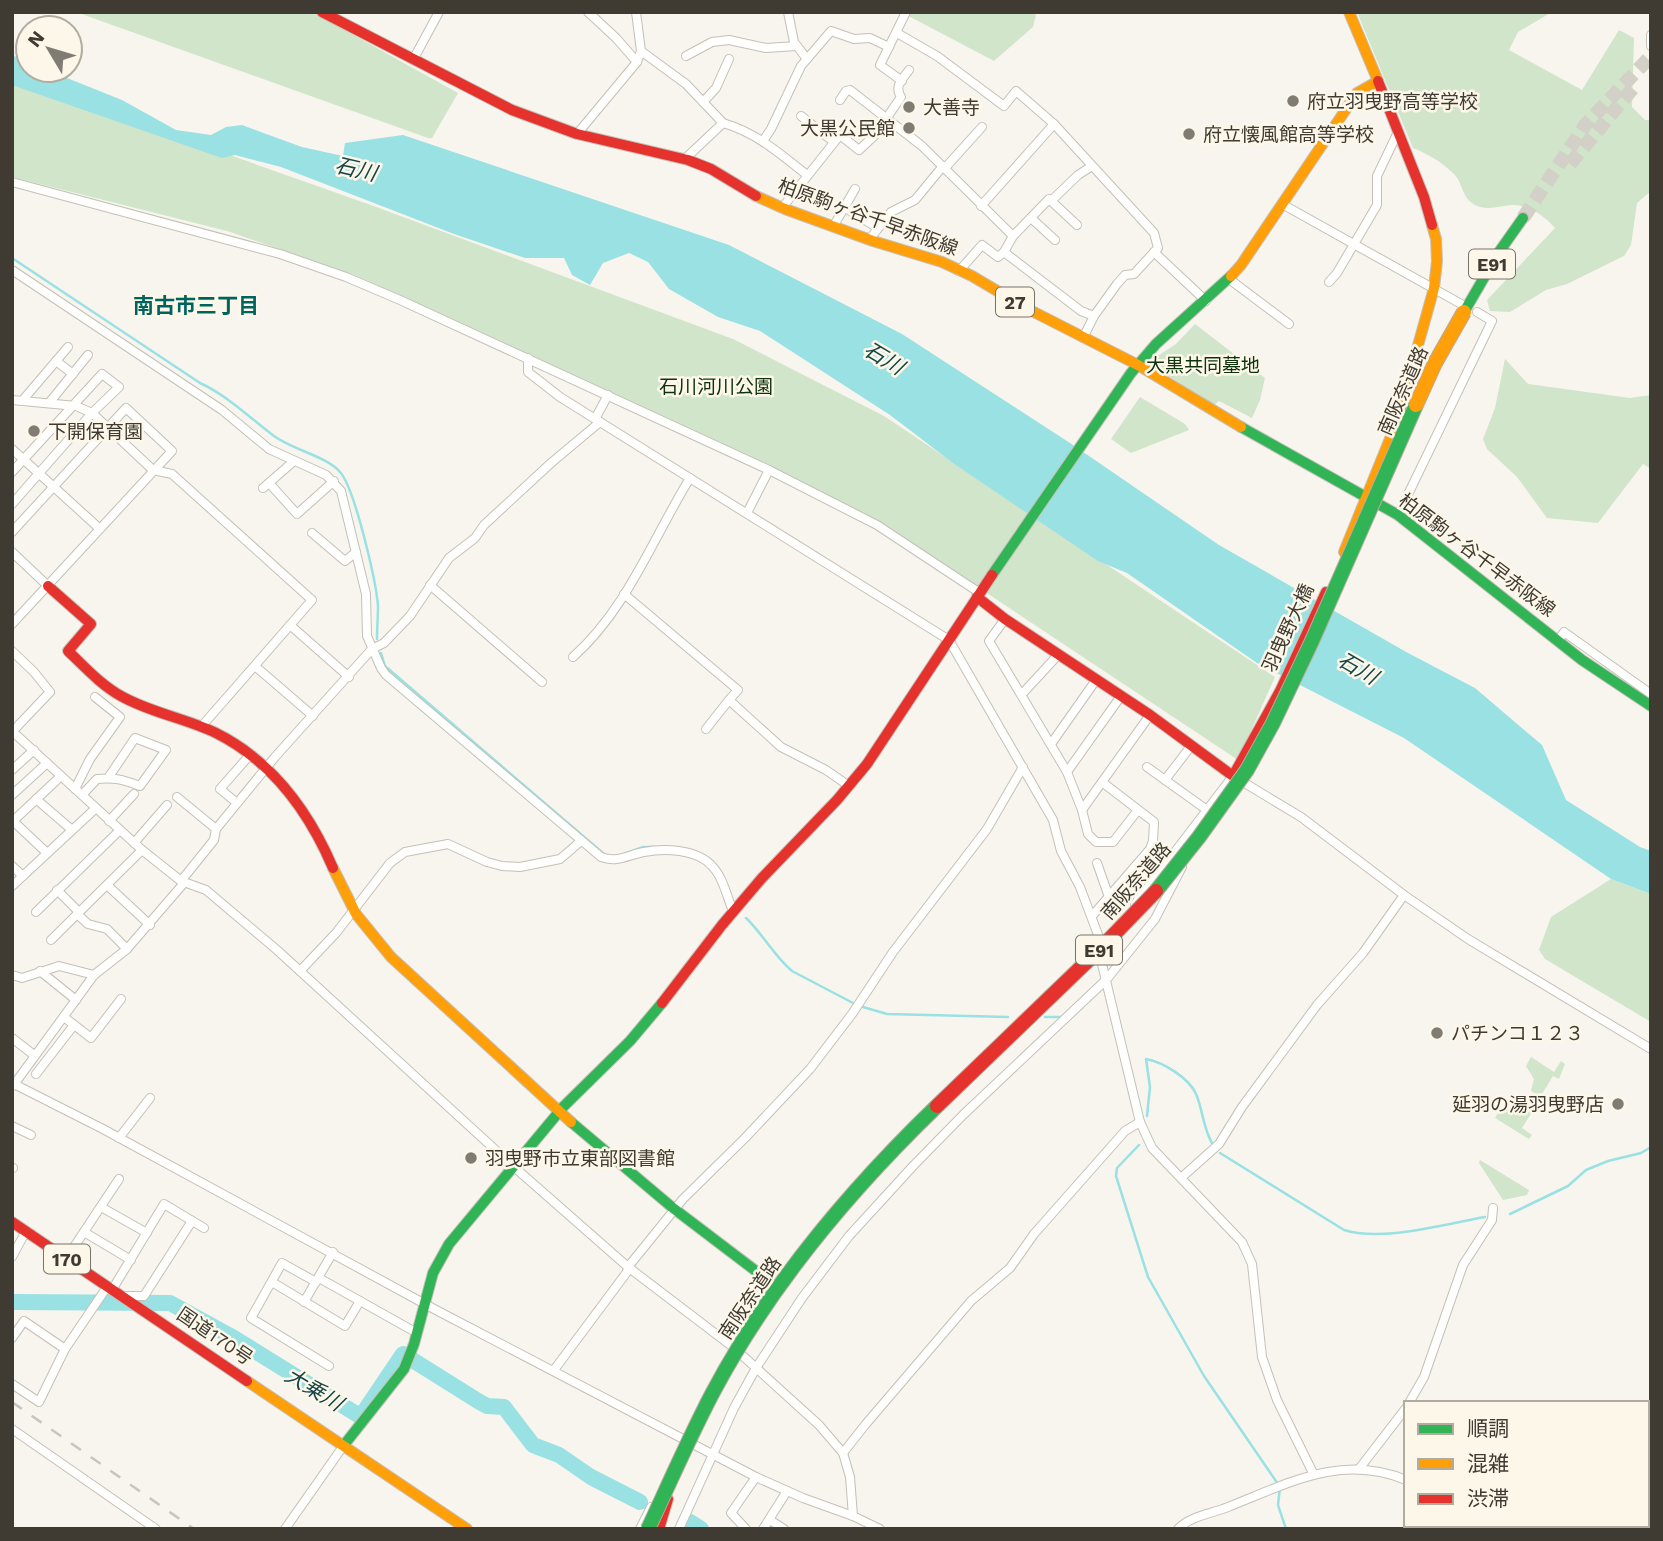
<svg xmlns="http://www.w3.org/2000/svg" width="1663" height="1541" font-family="'Work Sans','Noto Sans JP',sans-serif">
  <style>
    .green { fill: #d0e5ca }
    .water { fill: #99e1e3 }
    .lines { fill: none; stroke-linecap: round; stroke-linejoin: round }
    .stream { stroke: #99e1e3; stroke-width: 2.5 }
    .river { stroke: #99e1e3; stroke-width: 16 }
    .highway-tunnel { stroke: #d3d0c8; stroke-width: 14; stroke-dasharray: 14 7; stroke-linecap: butt }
    .street-casing { stroke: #c4c0b9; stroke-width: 10 }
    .fast-casing { stroke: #c4c0b9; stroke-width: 12 }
    .slow-casing { stroke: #c4c0b9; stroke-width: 12 }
    .jam-casing { stroke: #c4c0b9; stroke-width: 12 }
    .street { stroke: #fefefc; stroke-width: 8 }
    .fast { stroke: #30b455; stroke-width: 10 }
    .slow { stroke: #ff9f0a; stroke-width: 10 }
    .jam { stroke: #e5322d; stroke-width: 10 }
    .rail { stroke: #c5c5c3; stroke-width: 2.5; stroke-dasharray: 12 12; stroke-linecap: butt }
    .fast-bridge-casing { stroke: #b7aca2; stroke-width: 16; stroke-linecap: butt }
    .slow-bridge-casing { stroke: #b7aca2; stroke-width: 16; stroke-linecap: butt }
    .jam-bridge-casing { stroke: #b7aca2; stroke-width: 16; stroke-linecap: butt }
    .fast-bridge { stroke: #30b455; stroke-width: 14 }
    .slow-bridge { stroke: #ff9f0a; stroke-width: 14 }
    .jam-bridge { stroke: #e5322d; stroke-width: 14 }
    .poi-dot { fill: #807c74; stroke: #fdf7e9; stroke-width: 2.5 }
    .labels { text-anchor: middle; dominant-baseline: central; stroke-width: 5; stroke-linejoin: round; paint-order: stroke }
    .shield { fill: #fdf7e9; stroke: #787369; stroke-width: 2 }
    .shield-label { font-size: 18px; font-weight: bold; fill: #3f3b32 }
    .poi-label { font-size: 19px; fill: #3f3b32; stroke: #fdf7e9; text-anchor: start }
    .street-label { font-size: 19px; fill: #3f3b32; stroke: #fdf7e9 }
    .park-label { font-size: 19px; fill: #0d320c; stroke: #fdf7e9 }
    .water-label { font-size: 21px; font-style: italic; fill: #164648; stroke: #fdf7e9 }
    .neighbourhood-label { font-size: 21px; font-weight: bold; fill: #00645e; stroke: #fdf7e9 }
  </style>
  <rect width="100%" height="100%" fill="#f8f5ee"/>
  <g class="green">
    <polygon points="76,12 312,12 458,93 432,138 428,138"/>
    <polygon points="901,12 1031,12 1036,15 1033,27 994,61"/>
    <path d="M 1357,12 L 1552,12 L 1518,32 L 1509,50 L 1582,90 L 1619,30 L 1634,38 L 1632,107 L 1645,120 L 1651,120 L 1651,191 L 1637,203 L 1631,245 L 1624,256 L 1567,284 L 1546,290 L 1510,312 L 1490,311 L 1487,300 L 1555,228 C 1545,216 1529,205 1513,205 C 1502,205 1492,210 1480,207 C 1461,201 1464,184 1454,174 C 1442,162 1428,154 1413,148 Z"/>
    <polygon points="12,78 368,204 733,339 884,416 1275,677 1238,760 886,526 747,455 357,276 227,231 12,177"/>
    <polygon points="1195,324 1265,378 1260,400 1252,418 1219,401 1214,405 1152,365 1153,359 1176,344"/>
    <polygon points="1505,359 1528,384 1630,398 1651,395 1651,469 1643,464 1598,523 1547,518 1517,477 1487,449 1483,439 1495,408"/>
    <polygon points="1140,397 1185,424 1189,430 1131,453 1111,439"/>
    <polygon points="1611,879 1651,894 1651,1022 1545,959 1539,950 1551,917"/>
    <polygon points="1531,1057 1554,1072 1561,1061 1565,1064 1559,1079 1553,1076 1542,1094 1539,1093 1538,1095 1531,1091 1534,1079 1526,1066"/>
    <polygon points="1526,1100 1532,1104 1531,1106 1534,1109 1522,1128 1532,1135 1529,1139 1495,1118 1501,1108 1513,1109"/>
    <polygon points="1480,1160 1529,1190 1527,1195 1503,1200 1479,1163"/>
  </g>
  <polygon class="water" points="12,55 28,62 28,70 47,70 122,100 176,130 211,135 226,127 242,125 302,147 343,156 345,143 403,135 729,245 902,334 1070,443 1219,545 1408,653 1475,688 1542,745 1566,800 1640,847 1651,851 1651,894 1611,879 1404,738 1257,663 1127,573 1098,561 953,463 890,415 760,331 718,317 669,289 648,262 629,253 603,263 590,285 572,275 564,258 525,258 454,234 281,167 235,155 222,158 12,85"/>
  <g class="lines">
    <g class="stream">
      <path d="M 12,258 L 200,383 C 228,396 250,418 274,436 C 293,450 326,456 340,472 C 355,489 376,581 378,606 C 378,617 377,628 377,639"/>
      <polyline points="381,653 385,666 604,854"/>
      <polyline points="624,854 643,847 654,847"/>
      <path d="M 746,918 C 763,934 774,956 792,971 L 853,1003"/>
      <polyline points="863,1007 887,1014 1008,1017"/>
      <polyline points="1045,1017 1061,1017"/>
      <path d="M 1147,1116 L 1150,1087 L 1146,1059 C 1163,1062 1189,1078 1196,1094 C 1203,1110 1203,1128 1212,1143"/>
      <polyline points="1139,1145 1117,1168 1116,1176 1148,1277 1204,1376 1280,1487 1278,1505 1286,1529"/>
      <path d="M 1220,1153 L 1344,1230 C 1382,1242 1445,1224 1485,1217"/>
      <polyline points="1510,1214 1568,1186 1586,1170 1608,1161 1641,1153 1651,1147"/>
    </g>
    <g class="river">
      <polyline points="12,1302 170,1303 234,1338 358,1415 364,1412 403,1354 478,1401 487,1406 504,1407 533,1445 559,1455 591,1477 640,1502"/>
      <polyline points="690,1522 701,1529"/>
    </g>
    <g class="highway-tunnel">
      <polyline points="1570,164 1633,88"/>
      <polyline points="1523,218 1586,124 1651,56"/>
    </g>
    <defs>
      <g id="street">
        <polyline points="588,12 616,38 637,62"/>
        <polyline points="788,12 794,42 807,59"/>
        <polyline points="897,33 937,56 1004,106 1016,91 1054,124 1154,233 1158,248 1134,274 1125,275 1117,284 1094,316 1083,338"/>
        <polyline points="1651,35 1651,46"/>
        <polyline points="641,51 686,84 723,123"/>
        <polyline points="686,56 712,42 729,40 766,48 796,46"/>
        <polyline points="413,60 439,12"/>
        <polyline points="902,81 880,65 906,12"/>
        <polyline points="840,100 846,91 850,90 922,146 1013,236"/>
        <polyline points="703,102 716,88 729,59"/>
        <polyline points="801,116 834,142"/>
        <polyline points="577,134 637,62 641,51 636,12"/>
        <polyline points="763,141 771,129 801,66 831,31 854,39 870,38 889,47"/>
        <path d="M 688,160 L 688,156 L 723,123 C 757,133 779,153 807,175"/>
        <polyline points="945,168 982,127"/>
        <polyline points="12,182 280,254 346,277 400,300 769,470 877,525 980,593"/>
        <polyline points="1051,201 1078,175 1092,166"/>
        <polyline points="1282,204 1463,305"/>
        <polyline points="981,206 1054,124"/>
        <polyline points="844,207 878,228"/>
        <path d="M 782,208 L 840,135 L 859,150 L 875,135 L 901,97 C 894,86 902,80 909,70"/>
        <polyline points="1031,218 1055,240"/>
        <polyline points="1077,225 1049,199 1013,236 1004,252 1081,311 1094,316"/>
        <polyline points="833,227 855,189"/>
        <polyline points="869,240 891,212 915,200 943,166"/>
        <polyline points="1154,252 1206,301"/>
        <path d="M 12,270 L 222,410 L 269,449 L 326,475 L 341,491 L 366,594 L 367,636 L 381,668 L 386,675 L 601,857 C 617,863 628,855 644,852 C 664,848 697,849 712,866 C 723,877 727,897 733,911"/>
        <polyline points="959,271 982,245 998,257 1004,252"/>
        <polyline points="1229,279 1289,324"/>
        <polyline points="1329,282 1337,273 1377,205 1377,176 1398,132"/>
        <polyline points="528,358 528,372 560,397 949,640 1053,820 1061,851 1080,887 1100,940 1102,964 1140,1122 1152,1148 1242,1242 1252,1264 1262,1357 1277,1400 1313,1473"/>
        <polyline points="56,361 73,374"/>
        <polyline points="12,400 76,406 92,413 153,470 172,474 312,600 201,727"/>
        <polyline points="22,401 68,347"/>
        <polyline points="49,403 88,355"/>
        <polyline points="595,419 608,395"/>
        <polyline points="12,449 100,529"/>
        <polyline points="12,472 102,374 119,387 92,413 12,504"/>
        <polyline points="269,483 297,514 334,481"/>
        <polyline points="263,488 294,461"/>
        <polyline points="747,513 769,470"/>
        <polyline points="1398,515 1492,321 1477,312"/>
        <polyline points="12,532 126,408 172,451 12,624"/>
        <polyline points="312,533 345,561 356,552"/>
        <polyline points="12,552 48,586"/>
        <polyline points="430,585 542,682"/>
        <polyline points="624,594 738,690 729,700"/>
        <polyline points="1005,619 989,641 1067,772 1082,810 1102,782 1154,822 1153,841 1150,849 1092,916"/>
        <polyline points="290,625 349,677"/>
        <polyline points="1558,641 1564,632 1651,694"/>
        <polyline points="12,651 34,672 50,692 12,732"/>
        <path d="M 573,657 C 627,609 653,538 690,478"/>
        <polyline points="255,666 313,716"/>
        <polyline points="1022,694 1058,655"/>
        <polyline points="706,729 729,700 781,747 826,770 849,786"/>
        <polyline points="12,731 142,850 181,881 206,890 277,950 513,1166 628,1267 733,1347 819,1425 843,1453 850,1477 853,1516"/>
        <polyline points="1051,744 1096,680"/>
        <polyline points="1147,767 1207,810"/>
        <polyline points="12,770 34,750"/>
        <polyline points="1067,772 1121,696"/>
        <polyline points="1238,779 1301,817 1404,895 1468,939 1651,1049"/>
        <polyline points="1165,780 1191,746"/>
        <polyline points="1102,782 1150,715"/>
        <polyline points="75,789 90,759 120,717 95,697"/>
        <polyline points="12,795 47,763"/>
        <path d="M 82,795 L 97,779 C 115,777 123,780 140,786 L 166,750 L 135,738 L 108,778"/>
        <polyline points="177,797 216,829"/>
        <polyline points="36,799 72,830"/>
        <polyline points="237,803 220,789 249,756"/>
        <polyline points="1082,810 1088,834 1096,842 1113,842 1138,810"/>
        <polyline points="13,821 47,853"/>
        <polyline points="109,821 134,794"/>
        <polyline points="12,822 61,776"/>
        <polyline points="134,843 167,805"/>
        <polyline points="1097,863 1109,897"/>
        <polyline points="12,866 23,876"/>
        <polyline points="181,881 214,840 216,829 275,757 372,649 384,643 410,616 449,558 475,538 484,525 551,463 600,422"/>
        <polyline points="107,885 150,925"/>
        <polyline points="12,886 96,808"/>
        <polyline points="57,890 79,912"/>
        <polyline points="1135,904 1233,776"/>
        <polyline points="36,912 120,830"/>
        <polyline points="77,914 88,924 107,929 127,949"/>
        <polyline points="51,940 142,850"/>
        <polyline points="40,971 76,1000"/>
        <polyline points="300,971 336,933 390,863 405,852 448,844 487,862 502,866 520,867 560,859 581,841"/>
        <polyline points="12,975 22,978 59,966 94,975"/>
        <polyline points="64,1017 91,1038 121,999"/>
        <polyline points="12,1038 34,1055"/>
        <polyline points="36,1074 74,1025"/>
        <polyline points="12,1083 103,1129 436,1310 756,1477 803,1498 853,1516 880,1529"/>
        <polyline points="13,1086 94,975 127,949 184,883"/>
        <polyline points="12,1126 31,1135"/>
        <polyline points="119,1138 150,1098"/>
        <polyline points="12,1168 13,1168"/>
        <polyline points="1181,1178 1219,1144 1242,1107 1317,1005 1363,953 1404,895"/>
        <polyline points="101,1207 147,1233"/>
        <polyline points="84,1232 131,1260"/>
        <polyline points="12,1257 26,1231"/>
        <polyline points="66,1259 119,1179"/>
        <polyline points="319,1278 417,1333"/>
        <polyline points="272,1282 345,1326 360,1301"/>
        <polyline points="316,1282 282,1263 251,1318 329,1366"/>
        <polyline points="112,1290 164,1204 204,1228"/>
        <polyline points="124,1296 144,1296 192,1221"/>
        <polyline points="304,1302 333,1252"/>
        <polyline points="12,1338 24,1321 65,1349"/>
        <polyline points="554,1370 627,1272 628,1267 683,1199 745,1138 810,1069 852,1014 893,952 987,829 1023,767"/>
        <polyline points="12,1384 39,1402 65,1349 107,1287"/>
        <polyline points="1409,1403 1424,1377 1463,1265 1492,1220 1493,1208"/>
        <polyline points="12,1429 156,1529"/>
        <polyline points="843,1453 865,1425 971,1301 1010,1268 1034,1234 1125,1131 1140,1122"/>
        <polyline points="1359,1469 1406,1408"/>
        <polyline points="770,1520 784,1529"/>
        <polyline points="1533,1525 1549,1529"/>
        <polyline points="285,1529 344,1445"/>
        <polyline points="640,1529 651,1507"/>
        <polyline points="679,1529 734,1408 756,1368 802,1298 849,1236 914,1165 963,1115 1107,979 1155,919 1182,867"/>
        <polyline points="746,1529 731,1513 756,1477"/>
        <polyline points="763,1529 787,1491"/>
        <path d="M 1178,1529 C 1190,1516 1211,1514 1228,1507 C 1287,1484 1341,1453 1406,1480"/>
        <polyline points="1489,1529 1490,1525"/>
      </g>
      <g id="fast">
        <polyline points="1464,312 1499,252 1523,218"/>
        <polyline points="1241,427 1398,515 1582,660 1651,706"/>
        <polyline points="992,575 1131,373 1156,344 1231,276"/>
        <polyline points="571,1122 673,1208 773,1284"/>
        <polyline points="344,1445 404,1369 414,1344 433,1273 449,1244 563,1107 630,1041 662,1003"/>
      </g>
      <g id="slow">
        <polyline points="756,196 785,209 873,241 942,262 972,276 1026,308 1138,365 1241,427"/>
        <polyline points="1231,276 1241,265 1357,93 1378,81 1349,12"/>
        <polyline points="1344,552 1396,424 1434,288 1437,261 1436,239 1432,225"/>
        <polyline points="333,868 356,914 391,957 571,1122"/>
        <polyline points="247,1381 467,1529"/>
      </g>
      <g id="jam">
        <polyline points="322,12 512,110 577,134 688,160 711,169 756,196"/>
        <polyline points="1378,81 1424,197 1432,225"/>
        <path d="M 48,586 L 91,624 L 68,651 C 85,667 101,685 121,696 C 151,713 185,718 216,733 C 272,761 309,812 333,868"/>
        <polyline points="977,597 1005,619 1150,715 1233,776 1280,691 1326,592"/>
        <polyline points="662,1003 722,925 762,878 837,800 867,764 992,575"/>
        <polyline points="12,1222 247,1381"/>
        <polyline points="659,1529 668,1499"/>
      </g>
    </defs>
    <use href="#street" class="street-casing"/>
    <use href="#fast" class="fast-casing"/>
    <use href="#slow" class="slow-casing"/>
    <use href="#jam" class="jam-casing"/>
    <use href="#street" class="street"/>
    <use href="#fast" class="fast"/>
    <use href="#slow" class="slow"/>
    <use href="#jam" class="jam"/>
    <polyline class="rail" points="12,1402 194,1529"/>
    <defs>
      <g id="fast-bridge">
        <polyline points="1156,891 1199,837 1247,770 1273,723 1312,641 1416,405"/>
        <path d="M 648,1529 C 669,1484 689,1438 712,1394 C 769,1286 850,1190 937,1106"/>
      </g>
      <polyline id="slow-bridge" points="1416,405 1435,363 1464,312"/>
      <polyline id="jam-bridge" points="937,1106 1099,950 1156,891"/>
    </defs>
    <use href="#fast-bridge" class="fast-bridge-casing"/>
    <use href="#slow-bridge" class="slow-bridge-casing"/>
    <use href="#jam-bridge" class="jam-bridge-casing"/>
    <use href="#fast-bridge" class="fast-bridge"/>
    <use href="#slow-bridge" class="slow-bridge"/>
    <use href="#jam-bridge" class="jam-bridge"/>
  </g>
  <g class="poi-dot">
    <circle cx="1293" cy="101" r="7"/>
    <circle cx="909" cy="107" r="7"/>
    <circle cx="909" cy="128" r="7"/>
    <circle cx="1189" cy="134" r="7"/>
    <circle cx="34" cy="431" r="7"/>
    <circle cx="1437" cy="1033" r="7"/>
    <circle cx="1618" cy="1104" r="7"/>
    <circle cx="471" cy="1158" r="7"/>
  </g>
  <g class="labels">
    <g class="shield">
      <rect x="1469" y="249.5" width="46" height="29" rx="5"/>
      <rect x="996" y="287.5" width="38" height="29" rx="5"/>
      <rect x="1076" y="935.5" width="46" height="29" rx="5"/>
      <rect x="44" y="1244.5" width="46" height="29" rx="5"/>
    </g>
    <g class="shield-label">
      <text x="1492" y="264">E91</text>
      <text x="1015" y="302">27</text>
      <text x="1099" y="950">E91</text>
      <text x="67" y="1259">170</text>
    </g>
    <g class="poi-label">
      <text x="1307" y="101">府立羽曳野高等学校</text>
      <text x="923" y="107">大善寺</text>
      <text x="895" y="128" text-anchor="end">大黒公民館</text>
      <text x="1203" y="134">府立懐風館高等学校</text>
      <text x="48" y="431">下開保育園</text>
      <text x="1451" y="1033">パチンコ１２３</text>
      <text x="1604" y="1104" text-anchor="end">延羽の湯羽曳野店</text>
      <text x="485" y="1158">羽曳野市立東部図書館</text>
    </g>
    <g class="street-label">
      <text transform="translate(868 217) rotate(20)">柏原駒ヶ谷千早赤阪線</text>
      <text transform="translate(1403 391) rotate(-66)">南阪奈道路</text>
      <text transform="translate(1477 555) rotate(37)">柏原駒ヶ谷千早赤阪線</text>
      <text transform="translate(1288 628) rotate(-65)">羽曳野大橋</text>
      <text transform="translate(1136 881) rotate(-49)">南阪奈道路</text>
      <text transform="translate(750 1298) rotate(-56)">南阪奈道路</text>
      <text transform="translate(215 1336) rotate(34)">国道170号</text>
    </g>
    <g class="park-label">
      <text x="1203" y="365">大黒共同墓地</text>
      <text x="716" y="386">石川河川公園</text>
    </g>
    <g class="water-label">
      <text transform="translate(356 169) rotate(13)">石川</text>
      <text transform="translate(884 358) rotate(31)">石川</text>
      <text transform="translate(1358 668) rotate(30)">石川</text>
      <text transform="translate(314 1389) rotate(31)">大乗川</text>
    </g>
    <g class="neighbourhood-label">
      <text x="196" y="305">南古市三丁目</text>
    </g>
  </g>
  <rect width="1663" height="1541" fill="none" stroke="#3f3b32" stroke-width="28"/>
  <rect x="1404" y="1401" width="245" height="126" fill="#fdf7e9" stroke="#b1aca0" stroke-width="2"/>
  <rect x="1418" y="1424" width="35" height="10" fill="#30b455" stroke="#b1aca0" stroke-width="2"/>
  <text x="1467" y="1436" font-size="21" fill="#3f3b32">順調</text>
  <rect x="1418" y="1459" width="35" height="10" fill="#ff9f0a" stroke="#b1aca0" stroke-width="2"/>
  <text x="1467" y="1471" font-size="21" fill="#3f3b32">混雑</text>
  <rect x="1418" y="1494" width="35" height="10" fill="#e5322d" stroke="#b1aca0" stroke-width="2"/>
  <text x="1467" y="1506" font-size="21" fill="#3f3b32">渋滞</text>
  <g transform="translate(49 49) rotate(308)"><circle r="33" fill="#fdf7e9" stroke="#b1aca0" stroke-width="2"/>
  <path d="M0-5L12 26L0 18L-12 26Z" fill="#807c74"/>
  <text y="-10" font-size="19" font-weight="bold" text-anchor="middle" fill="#3f3b32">N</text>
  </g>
</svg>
